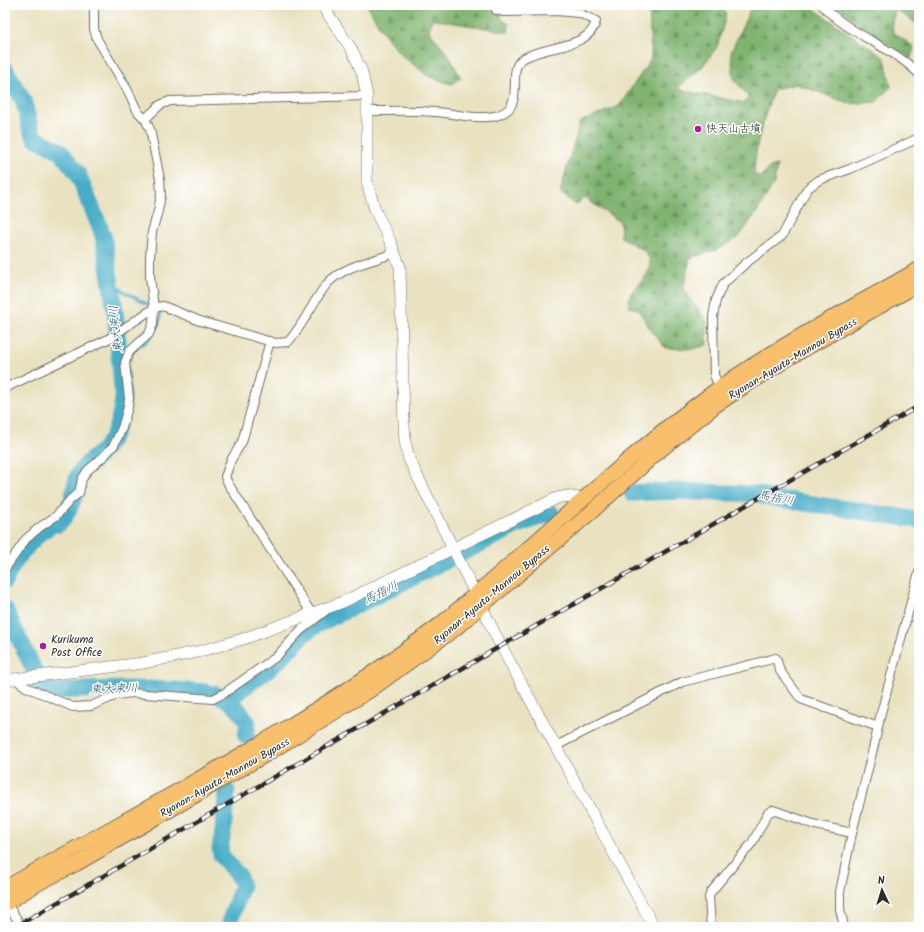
<svg xmlns="http://www.w3.org/2000/svg" width="924" height="932" font-family="Kalam,'Klee One',sans-serif">
  <style>
    .forest { fill: url(#forest-firs); stroke: #556f4d }
    .lines { fill: none; stroke-linecap: round; stroke-linejoin: round }
    .stream { stroke: #47adc7; stroke-width: 3 }
    .river { stroke: #47adc7; stroke-width: 17 }
    .minor-casing { stroke: #6e6b60; stroke-width: 10 }
    .tertiary-casing { stroke: #6e6b60; stroke-width: 12 }
    .trunk-casing { stroke: #6e6b60; stroke-width: 16 }
    .minor { stroke: #fff; stroke-width: 8 }
    .tertiary { stroke: #fff; stroke-width: 11 }
    .trunk { stroke: #f8bf6c; stroke-width: 14 }
    .rail-casing { stroke: #2b2b2b; stroke-width: 4.5 }
    .rail { stroke: #fff; stroke-width: 3; stroke-dasharray: 9; stroke-linecap: butt }
    .poi-dot { fill: #b5179e; stroke: #fff; stroke-width: 1.5 }
    .labels { text-anchor: middle; dominant-baseline: central; stroke-width: 3; stroke-linejoin: round; paint-order: stroke }
    .poi-label { font-size: 11px; fill: #2b2b2b; stroke: #fff; text-anchor: start }
    .street-label { font-size: 11px; fill: #2b2b2b; stroke: #fff }
    .water-label { font-size: 12px; font-style: italic; fill: #365f69; stroke: #fff }
  </style>
  <defs>
    <pattern id="forest-firs" width="22" height="20" patternUnits="userSpaceOnUse"><rect width="22" height="20" fill="#7fb36f"/><path d="M5 1l3.5 6h-7zM16 11l3.5 6h-7z" fill="#68925b"/></pattern>
  </defs>
  <rect width="100%" height="100%" fill="#fff"/>
  <filter id="ink" filterUnits="userSpaceOnUse"><feTurbulence type="fractalNoise" baseFrequency=".025" numOctaves="2"/><feDisplacementMap in="SourceGraphic" scale="8" xChannelSelector="R" yChannelSelector="G"/><feConvolveMatrix kernelMatrix="1 2 1 2 8 2 1 2 1" color-interpolation-filters="sRGB"/></filter>
  <filter id="wash" filterUnits="userSpaceOnUse"><feTurbulence type="fractalNoise" baseFrequency=".012" numOctaves="4" result="noise"/><feDisplacementMap in="SourceGraphic" scale="16" xChannelSelector="R" yChannelSelector="G"/><feGaussianBlur stdDeviation="0.9" result="paint"/><feColorMatrix in="noise" values="0 0 0 0 0 0 0 0 0 0 0 0 0 0 0 0 0 1.4 0 .05"/><feComposite in="paint" operator="in"/></filter>
  <g filter="url(#wash)">
    <rect width="100%" height="100%" fill="#e9e2c1"/>
    <g class="forest">
      <polygon points="367,5 503,5 501,19 509,24 508,32 432,19 429,31 446,51 461,78 451,84 429,77 399,53 381,29"/>
      <path d="M 649,5 L 722,5 L 726,15 L 717,47 L 702,67 L 677,89 L 744,103 L 749,97 L 734,79 L 731,52 L 749,12 L 751,5 L 808,5 L 885,58 L 891,87 L 876,102 L 851,104 L 796,84 L 774,89 C 764,118 755,143 754,174 L 760,177 L 770,167 L 777,165 L 774,183 L 757,212 L 738,238 L 716,250 L 690,258 L 683,289 L 707,321 L 707,345 L 693,349 L 665,348 L 649,327 L 638,309 L 629,307 C 625,291 642,285 648,272 C 650,269 650,264 650,260 L 645,251 L 621,237 L 620,222 L 585,198 L 576,205 L 560,192 L 580,122 L 619,106 L 651,59 Z"/>
      <polygon points="836,5 919,5 919,25 896,10 892,22 893,32 914,47 911,58 870,33"/>
    </g>
    <g class="lines">
      <g class="stream">
        <polyline points="123,75 129,86"/>
        <polyline points="110,280 123,291 147,304"/>
        <path d="M 142,345 C 152,337 163,324 160,311"/>
        <polyline points="96,468 105,460"/>
        <path d="M 48,527 C 51,529 55,532 60,531 C 70,528 80,503 82,493"/>
      </g>
      <g class="river">
        <path d="M 5,69 L 24,102 L 30,128 L 35,138 L 60,151 L 78,174 L 103,235 L 115,310 L 123,398 C 121,415 117,434 106,447 C 99,456 86,461 80,472 C 72,485 76,502 65,514 C 56,524 43,529 34,539 C 24,549 9,568 5,581"/>
        <polyline points="632,493 672,491 759,494 766,497 919,520"/>
        <path d="M 5,609 C 17,635 30,661 42,687 L 55,691 C 95,689 135,688 175,690 C 192,691 213,690 228,700 C 237,706 243,715 248,723 L 246,736"/>
        <polyline points="228,700 275,664 305,633 317,625 520,524 551,513"/>
        <polyline points="227,791 223,831 220,849 221,855 239,877 242,886 230,920 231,927"/>
      </g>
    </g>
  </g>
  <g filter="url(#ink)">
    <g class="lines">
      <defs>
        <g id="minor">
          <path d="M 822,5 C 849,35 892,46 919,74"/>
          <path d="M 368,111 C 390,111 413,110 435,112 C 454,113 476,120 495,116 C 528,109 506,72 521,60 C 541,45 590,50 596,21 L 579,13 L 557,11 L 503,12 L 496,10 L 496,5"/>
          <polyline points="145,119 160,105 170,101 367,96"/>
          <polyline points="270,341 242,442 231,460 225,477 229,485 312,614"/>
          <path d="M 5,388 L 108,339 L 154,308 L 163,306 L 200,321 L 275,343 L 288,342 C 304,324 312,303 326,285 C 342,266 373,261 395,253"/>
          <polyline points="721,391 714,375 713,317 716,300 723,284 746,263 782,236 807,189 819,180 850,169 919,138"/>
          <polyline points="5,569 26,539 40,527 56,516 71,499 79,493 82,479 87,471 104,456 114,445 122,428 128,407 129,398 125,363 129,352 149,334 153,324 154,308 150,277 150,257 152,232 158,211 161,195 160,179 150,129 145,119 138,112 127,89 97,39 94,29 94,5"/>
          <polyline points="15,679 26,687 73,707 91,706 117,695 132,693 213,699 223,694 276,657 301,630 325,611"/>
          <polyline points="556,746 682,682 776,658 780,671 801,699 878,727"/>
          <polyline points="5,901 22,927"/>
          <polyline points="711,927 709,897 711,892 752,843 768,813 773,810 816,825 852,833"/>
          <polyline points="844,927 840,909 840,892 852,833 875,741 881,713 919,572"/>
        </g>
        <g id="tertiary">
          <polyline points="322,5 352,50 362,72 367,96 367,182 375,210 390,241 400,267 404,424 405,442 409,459 501,646 654,927"/>
          <polyline points="5,680 143,663 197,652 243,639 343,602 557,498 566,496 584,499"/>
        </g>
        <g id="trunk">
          <path d="M 5,888 C 151,804 303,728 438,626 C 453,614 466,602 480,590 C 553,529 620,462 696,405 C 765,352 844,312 919,269"/>
          <polyline points="5,904 37,884 76,864 267,754 369,691 456,628 589,514 658,452 716,405 748,384 789,358 919,284"/>
        </g>
      </defs>
      <use href="#minor" class="minor-casing"/>
      <use href="#tertiary" class="tertiary-casing"/>
      <use href="#trunk" class="trunk-casing"/>
      <use href="#minor" class="minor"/>
      <use href="#tertiary" class="tertiary"/>
      <use href="#trunk" class="trunk"/>
      <defs>
        <polyline id="rail" points="15,927 494,650 919,406"/>
      </defs>
      <use href="#rail" class="rail-casing"/>
      <use href="#rail" class="rail"/>
    </g>
  </g>
  <g class="poi-dot">
    <circle cx="698" cy="129" r="4"/>
    <circle cx="43" cy="646" r="4"/>
  </g>
  <g class="labels">
    <g class="poi-label">
      <text x="706" y="129">快天山古墳</text>
      <text x="51" y="640">Kurikuma<tspan x="51" dy="13">Post Office</tspan></text>
    </g>
    <g class="street-label">
      <text transform="translate(793 359) rotate(-31)">Ryonan-Ayauta-Mannou Bypass</text>
      <text transform="translate(492 595) rotate(-40)">Ryonan-Ayauta-Mannou Bypass</text>
      <text transform="translate(225 778) rotate(-30)">Ryonan-Ayauta-Mannou Bypass</text>
    </g>
    <g class="water-label">
      <text transform="translate(116 329) rotate(-96)">東大束川</text>
      <text transform="translate(776 498) rotate(10)">馬指川</text>
      <text transform="translate(381 593) rotate(-26)">馬指川</text>
      <text transform="translate(114 689) rotate(-2)">東大束川</text>
    </g>
  </g>
  <rect width="924" height="932" fill="none" stroke="#fff" stroke-width="20"/>
  <g transform="translate(882 890) rotate(356)" stroke="#ffffff" stroke-width="3" paint-order="stroke">
  <path d="M0-3L7 15L0 10L-7 15Z" fill="#2b2b2b"/>
  <text y="-6" font-size="11" font-weight="bold" text-anchor="middle" fill="#2b2b2b">N</text>
  </g>
</svg>
